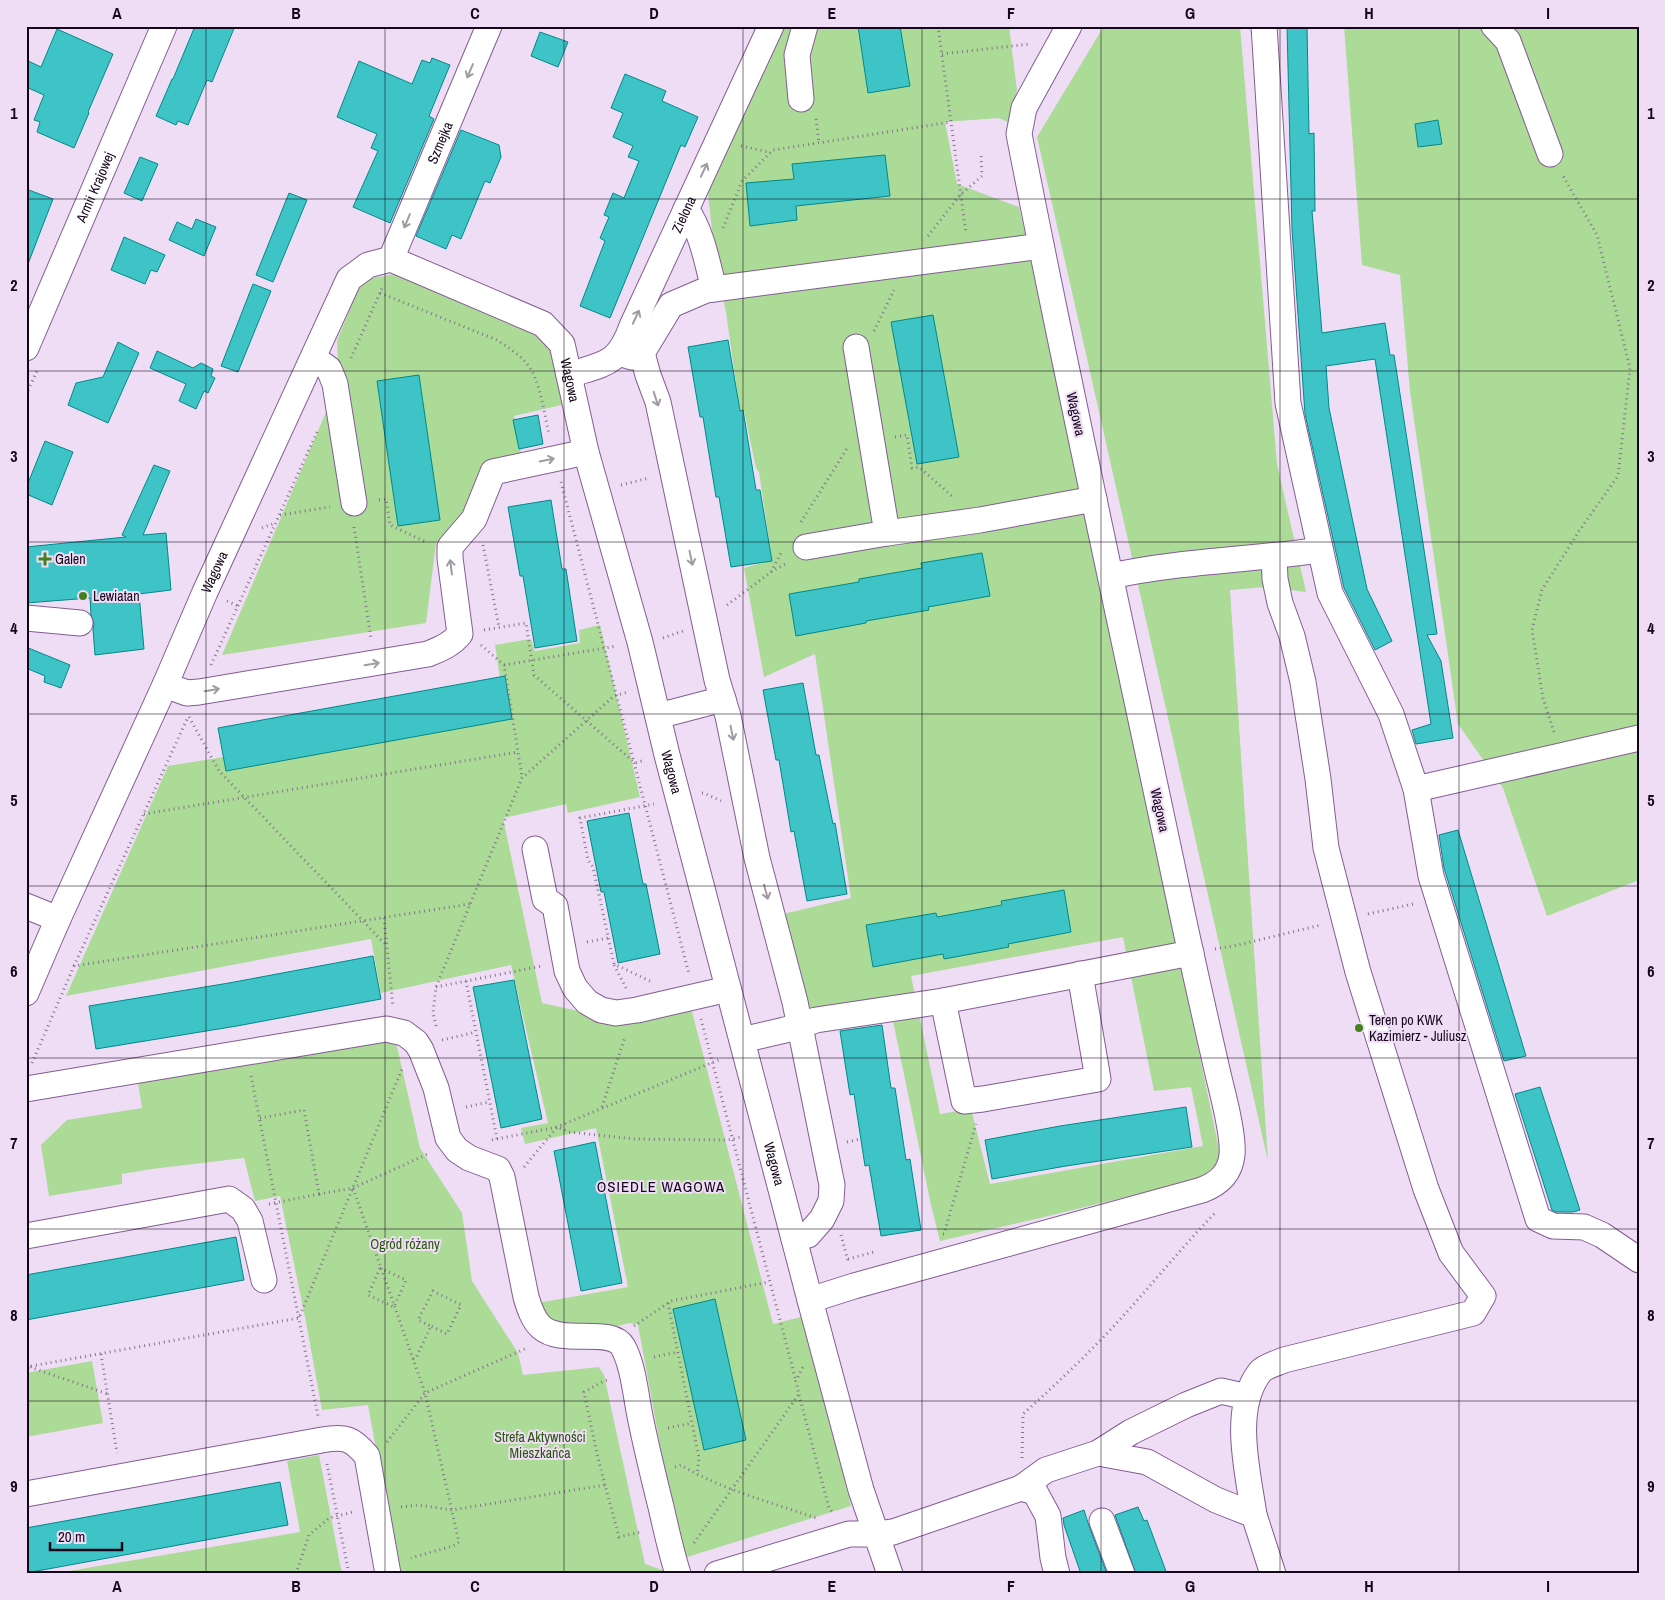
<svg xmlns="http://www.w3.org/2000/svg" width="1665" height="1600" font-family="'Archivo Narrow',sans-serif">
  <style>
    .green { fill: #abdb96; fill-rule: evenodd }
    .building { fill: #3ec4c6; stroke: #028889 }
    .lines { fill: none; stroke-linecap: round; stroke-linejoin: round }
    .minor-casing { stroke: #845c93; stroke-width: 27 }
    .path { stroke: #85748c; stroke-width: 3; stroke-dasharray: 1 4; stroke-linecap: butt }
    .minor { stroke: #fff; stroke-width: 25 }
    .oneway { stroke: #a19ba4 }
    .grid { fill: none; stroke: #15061b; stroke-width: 1; stroke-opacity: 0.55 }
    .poi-dot { fill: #43811f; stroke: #efddf6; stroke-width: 2 }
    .labels { text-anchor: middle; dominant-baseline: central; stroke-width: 4; stroke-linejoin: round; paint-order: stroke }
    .street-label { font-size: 14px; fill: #15061b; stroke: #efddf6 }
    .poi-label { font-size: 14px; fill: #15061b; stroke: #efddf6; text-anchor: start }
    .park-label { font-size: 14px; fill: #29570c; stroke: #efddf6 }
    .neighbourhood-label { font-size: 15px; letter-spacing: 1px; fill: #15061b; stroke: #efddf6 }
    .neatline { fill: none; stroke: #15061b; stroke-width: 2 }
    .grid-label { font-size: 16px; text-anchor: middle; font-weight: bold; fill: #15061b }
  </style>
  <rect width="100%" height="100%" fill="#efddf6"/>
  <g class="green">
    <path d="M 781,26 L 1009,26 L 1017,90 L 1008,122 L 999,118 L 945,122 L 957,184 L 1019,207 L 1059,379 L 1224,1173 L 1040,1218 L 940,1241 L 931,1205 L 888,997 L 804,1011 L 783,914 L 851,898 L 815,654 L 764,677 L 744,568 L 772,560 L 759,472 L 756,468 L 744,411 L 740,411 L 726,312 L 716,268 L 707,184 ZM 1123,937 L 1154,1091 L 1191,1087 L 1203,1146 L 990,1184 L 971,1109 L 940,1114 L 911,976 Z"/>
    <polygon points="1104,26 1240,26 1277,464 1306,592 1266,587 1230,590 1268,1161 1037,137"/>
    <polygon points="1344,26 1639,26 1639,880 1547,916 1503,788 1458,724 1410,392 1400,275 1362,265"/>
    <polygon points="406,272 554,343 566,404 514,416 521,453 488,462 462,520 436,543 426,623 222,655 339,382 337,341 362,280"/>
    <polygon points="600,625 640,797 568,813 566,804 503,818 542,1003 587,1013 691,1008 773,1324 805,1316 851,1506 681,1559 638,1325 630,1323 590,1332 548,1327 537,1303 628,1287 596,1128 525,1144 521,1128 548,1123 511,965 381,993 371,939 66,996 168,766 505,711 495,645 531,639 535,651 580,643 579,630"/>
    <polygon points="392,1024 420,1148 462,1213 472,1281 518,1353 523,1375 599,1367 604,1375 645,1564 668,1572 663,1574 399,1574 368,1405 322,1410 306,1322 280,1196 255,1201 244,1158 152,1169 122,1174 122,1184 49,1196 41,1145 67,1120 142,1108 136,1070"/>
    <polygon points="92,1361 103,1423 26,1437 26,1373"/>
    <polygon points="319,1455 342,1574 51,1574 300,1532 287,1461"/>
  </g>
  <g class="building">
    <polygon points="195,26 235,26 212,82 207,80 188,125 178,121 176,125 156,116 172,79 173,79"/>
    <polygon points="858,26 900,26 910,86 868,93"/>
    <polygon points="1287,26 1307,26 1309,134 1314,133 1315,211 1312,211 1322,333 1385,323 1390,355 1394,355 1437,634 1427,635 1441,661 1453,738 1416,744 1412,730 1431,724 1375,359 1326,366 1329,408 1367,589 1392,641 1375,650 1344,588 1305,414 1292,229"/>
    <polygon points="57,29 113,54 88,112 89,113 74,148 37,132 40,122 34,120 44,95 26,87 26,60 41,67"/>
    <polygon points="540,32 568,42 558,67 531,56"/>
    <polygon points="432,58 450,65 429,116 434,119 390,223 353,207 378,151 371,148 377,134 337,117 359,61 412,84 422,60 430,63"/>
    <polygon points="625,74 666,91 662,101 698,117 685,147 681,145 610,318 580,306 605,241 600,238 609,217 604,215 613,193 624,198 639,161 628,157 633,146 613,137 623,113 611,108"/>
    <polygon points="1438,120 1442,144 1418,147 1415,124"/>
    <polygon points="461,130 499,145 501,157 490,183 485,181 461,239 452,235 446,249 416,236"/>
    <polygon points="885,155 890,196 796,206 797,220 750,226 746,183 794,179 792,164"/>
    <polygon points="140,157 158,164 142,201 124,193"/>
    <polygon points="26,189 53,199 28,264 26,264"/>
    <polygon points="289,193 307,200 273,282 256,275"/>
    <polygon points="196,219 216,227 204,256 169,240 177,222 192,229"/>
    <polygon points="124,237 165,255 157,272 151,270 145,284 111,270"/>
    <polygon points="253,284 271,291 238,372 221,366"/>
    <polygon points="933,315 959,457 917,464 891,322"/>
    <polygon points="728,340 740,411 743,410 756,490 760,490 772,561 731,567 719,497 716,497 703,417 700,417 688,347"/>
    <polygon points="118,342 139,353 108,423 68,405 76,383 103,377"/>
    <polygon points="157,351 193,368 201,363 213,369 211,376 215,378 208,393 204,391 196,409 179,401 186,384 150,368"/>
    <polygon points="419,375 440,520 398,526 377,381"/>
    <polygon points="538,415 543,444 519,449 513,420"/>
    <polygon points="45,441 73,452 52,505 26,494 26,488"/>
    <polygon points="154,465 170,471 143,535 166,533 171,590 139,594 144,649 95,655 93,629 94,624 91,615 90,598 26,603 26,547 126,537 122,535"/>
    <polygon points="551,500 562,569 566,569 577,641 535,648 523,576 520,576 508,507"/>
    <polygon points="982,553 990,596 928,607 929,610 866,621 866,623 796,636 789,594 859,582 859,579 922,568 921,563"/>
    <polygon points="26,647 70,665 61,688 44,682 45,676 26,668"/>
    <polygon points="505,676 512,719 226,771 218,728"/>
    <polygon points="803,683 816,755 819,755 833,824 835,823 847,894 807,901 794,831 791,832 779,760 776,760 763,690"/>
    <polygon points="629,813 643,884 646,884 660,954 618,963 604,892 601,892 587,821"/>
    <polygon points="1458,830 1526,1056 1504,1061 1444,868 1439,835"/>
    <polygon points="1064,890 1071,932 1008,944 1009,947 944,959 943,954 873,967 866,925 936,913 937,917 1002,905 1001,901"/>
    <polygon points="373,956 381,999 237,1026 96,1049 89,1006 229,983"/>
    <polygon points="514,980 542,1119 501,1128 473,987"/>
    <polygon points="882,1025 891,1088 895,1088 906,1160 910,1159 921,1230 881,1236 869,1165 865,1166 854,1094 850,1095 840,1031"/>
    <polygon points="1540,1087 1580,1210 1573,1212 1556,1212 1552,1210 1515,1094"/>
    <polygon points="1186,1107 1192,1147 1066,1166 992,1179 985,1140 1060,1126"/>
    <polygon points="595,1142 622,1283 581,1291 554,1151"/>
    <polygon points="236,1237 244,1280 26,1320 26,1275"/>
    <polygon points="715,1299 746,1440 704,1450 673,1309"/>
    <polygon points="280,1482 288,1525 26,1573 26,1528"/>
    <polygon points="1138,1507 1144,1521 1147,1520 1167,1574 1136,1574 1115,1515"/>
    <polygon points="1084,1510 1089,1526 1107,1574 1081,1574 1064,1525 1063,1518"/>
  </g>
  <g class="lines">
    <defs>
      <g id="minor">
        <polyline points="1264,26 1288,403 1330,593 1391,714 1416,789 1431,876 1538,1219 1553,1226 1584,1227 1602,1235 1639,1260"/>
        <polyline points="1494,26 1508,41 1550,154"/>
        <polyline points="801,99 797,55 805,26"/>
        <path d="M 686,209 C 702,232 707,262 714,289"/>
        <path id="s1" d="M 391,259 L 489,26"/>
        <polyline points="856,347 887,533"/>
        <path id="s2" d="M 26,348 L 164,26"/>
        <polyline points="619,353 632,357 642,353 671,305 706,290 1041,246"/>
        <polyline points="642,353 648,375 658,402 717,680 728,716 757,858 795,1002 832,1185 831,1201 822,1219 808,1235 794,1239"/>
        <polyline points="314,358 329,369 335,384 354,503"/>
        <path id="s3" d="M 569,375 C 606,363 618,365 632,326 L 771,26"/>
        <polyline points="806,547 887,533 980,520 1094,499"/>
        <path d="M 1111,576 C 1179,561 1251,560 1320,550"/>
        <polyline points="26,618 80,623"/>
        <path d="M 165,685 L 187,693 L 199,692 L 428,654 C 440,649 451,645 460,634 L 450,558 L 450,547 L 474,519 L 493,472 L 586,452"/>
        <polyline points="658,716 723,699"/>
        <polyline points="1416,789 1639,738"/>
        <polyline points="535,849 545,899 555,906 567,971 575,988 587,1002 601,1010 616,1013 637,1010 728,989"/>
        <polyline points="26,906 58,919"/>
        <path id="s4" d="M 26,993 L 58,919 L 165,685 L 205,592 L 349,279 L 368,265 L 391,259 L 543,324 L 562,344 L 586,452 L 640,642 L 667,755 L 810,1300 L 861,1490 L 890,1574"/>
        <polyline points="943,1001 964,1101 983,1099 1098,1079 1080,974"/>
        <polyline points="742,1040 785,1030 816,1020 943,1001 1191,953"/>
        <path d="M 26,1089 L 386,1029 L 404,1033 L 416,1042 L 421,1050 L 436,1088 L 448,1138 L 457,1150 L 469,1158 L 498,1169 L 502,1177 L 526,1297 C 529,1307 533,1320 541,1327 C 562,1346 611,1326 623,1347 C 634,1367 636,1399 641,1421 C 647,1450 654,1479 661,1507 C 666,1529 671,1552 678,1574"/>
        <polyline points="26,1236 229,1199 243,1209 250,1221 264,1280"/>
        <path d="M 810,1300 L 854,1286 L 1202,1190 C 1218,1184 1230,1174 1232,1155 C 1234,1135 1223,1095 1218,1074 C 1205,1017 1192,960 1180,903 C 1126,647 1069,391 1019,134 L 1024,108 L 1069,26"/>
        <polyline points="1098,1453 1131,1432 1186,1405 1221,1391 1247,1397"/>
        <polyline points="1021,1488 1035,1492 1048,1516 1053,1558 1057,1574"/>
        <path d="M 26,1494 L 322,1440 C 345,1436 352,1438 367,1456 L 388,1574"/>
        <path d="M 1254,1515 C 1248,1472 1231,1409 1260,1372 C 1265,1366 1278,1363 1284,1360 L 1473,1313 L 1483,1296 L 1451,1253 L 1426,1189 L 1358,972 L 1326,848 L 1318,779 L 1303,682 L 1292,636 L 1280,603 L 1275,579 L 1274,556"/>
        <polyline points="1102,1521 1122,1574"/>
        <polyline points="717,1574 849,1534 878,1534 893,1532 1021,1488 1046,1470 1098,1453 1147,1462 1216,1500 1254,1515 1273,1574"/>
      </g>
    </defs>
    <use href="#minor" class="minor-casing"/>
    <g class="path">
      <polyline points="938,26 966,233"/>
      <polyline points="942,54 1030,44"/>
      <polyline points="816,119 819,143"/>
      <polyline points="741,146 769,152"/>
      <polyline points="723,228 742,181 773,150 951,122"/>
      <polyline points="928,236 960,195 982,176 981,154"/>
      <path d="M 380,293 L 497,340 C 512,350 529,360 535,378 C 542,394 545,417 549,434"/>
      <polyline points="874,331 894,290"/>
      <polyline points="351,358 383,286"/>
      <polyline points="26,395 37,371"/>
      <polyline points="895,437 907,435 912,468 919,467 954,498"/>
      <polyline points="561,482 689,974"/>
      <polyline points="621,485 649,478"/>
      <polyline points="379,500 386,499 390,525 426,542"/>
      <polyline points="280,515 330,507"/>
      <polyline points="801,522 848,447"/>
      <polyline points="354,527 371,639"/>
      <polyline points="262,528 275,523"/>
      <polyline points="483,545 499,627"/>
      <polyline points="771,572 781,553"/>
      <polyline points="227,601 238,606"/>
      <polyline points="727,605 771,572 787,563"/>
      <polyline points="484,630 526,623 534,675 635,763 645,760"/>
      <polyline points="663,638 683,631"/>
      <polyline points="481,645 504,665 522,777"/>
      <polyline points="211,665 317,432"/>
      <polyline points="504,665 617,646"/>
      <polyline points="189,717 219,771 387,946"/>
      <polyline points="1554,732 1543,698 1532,630 1542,590 1579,531 1618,476 1630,368 1597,235 1562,174"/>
      <polyline points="702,793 704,793 721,801"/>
      <polyline points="144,814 518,752"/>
      <polyline points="1368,914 1413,904"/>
      <polyline points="384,918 393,1007"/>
      <polyline points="587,942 608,938"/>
      <polyline points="1215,949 1238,945 1321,925"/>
      <polyline points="614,965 626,988"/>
      <polyline points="74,966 188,717"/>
      <polyline points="466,981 497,1139"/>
      <polyline points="650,981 614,964 593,867 588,860 580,818 654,804"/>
      <polyline points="436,987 542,966"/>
      <polyline points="701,1019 796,1381"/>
      <polyline points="436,1026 433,1013 436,987 522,778 614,696 628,692"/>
      <polyline points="442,1040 476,1032"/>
      <polyline points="32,1063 74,966 470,904"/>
      <polyline points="251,1076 318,1416"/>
      <polyline points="466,1107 489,1102"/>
      <polyline points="602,1107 625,1037"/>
      <polyline points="260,1118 304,1110 319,1194 269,1204"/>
      <polyline points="492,1140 557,1127 721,1059"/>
      <polyline points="847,1142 861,1139"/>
      <polyline points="524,1167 557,1127 569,1132 635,1139 728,1140 741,1137"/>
      <polyline points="353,1188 430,1153"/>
      <polyline points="319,1194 353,1188 425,1393 459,1542 453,1546 411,1558"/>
      <polyline points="943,1234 944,1234 976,1124"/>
      <polyline points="841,1235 848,1261"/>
      <polyline points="848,1259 874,1252"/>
      <polygon points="380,1268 406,1280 394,1307 368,1295"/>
      <polyline points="668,1303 699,1458 697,1475"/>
      <polyline points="634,1326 671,1301 769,1282"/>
      <polyline points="101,1354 117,1453"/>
      <polyline points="654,1357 678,1352"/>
      <polyline points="413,1359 416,1358 431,1326 418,1320 433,1291 461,1305 447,1334 431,1326"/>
      <polyline points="26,1367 299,1318 402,1069"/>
      <polyline points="30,1367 108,1394"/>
      <polyline points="799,1395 829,1508 833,1513"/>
      <polyline points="668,1428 692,1423"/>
      <polyline points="387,1442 425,1393 527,1348"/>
      <path d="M 1022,1458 L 1023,1414 C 1053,1387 1083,1359 1111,1329 C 1147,1291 1179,1250 1216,1212"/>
      <polyline points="327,1464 349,1574"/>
      <path d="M 675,1467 L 681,1465 C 722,1490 771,1502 816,1518"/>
      <polyline points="605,1485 597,1454 584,1392 604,1381 608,1380"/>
      <polyline points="401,1507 418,1505 452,1510 605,1485 619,1537 641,1532"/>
      <polyline points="694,1543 799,1394 796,1381 803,1367"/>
      <polyline points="296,1574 309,1535 329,1518 353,1512"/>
    </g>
    <use href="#minor" class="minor"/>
  </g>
  <defs><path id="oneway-shaft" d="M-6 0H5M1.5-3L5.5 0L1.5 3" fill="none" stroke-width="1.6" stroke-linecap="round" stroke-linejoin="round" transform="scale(1.25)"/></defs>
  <g class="oneway">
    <use href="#oneway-shaft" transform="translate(470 71) rotate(113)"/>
    <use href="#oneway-shaft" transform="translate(704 170) rotate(-65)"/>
    <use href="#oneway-shaft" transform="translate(407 221) rotate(113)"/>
    <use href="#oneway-shaft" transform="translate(636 317) rotate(-65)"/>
    <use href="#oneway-shaft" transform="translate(656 399) rotate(72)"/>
    <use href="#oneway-shaft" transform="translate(547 460) rotate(-12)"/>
    <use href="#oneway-shaft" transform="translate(691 558) rotate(78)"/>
    <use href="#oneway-shaft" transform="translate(451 567) rotate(-97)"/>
    <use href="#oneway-shaft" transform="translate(372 664) rotate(-9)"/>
    <use href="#oneway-shaft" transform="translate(212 690) rotate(-9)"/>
    <use href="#oneway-shaft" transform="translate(732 733) rotate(78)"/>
    <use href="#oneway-shaft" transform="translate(766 892) rotate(75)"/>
  </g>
  <path class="grid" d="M 206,26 L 206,1574M 385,26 L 385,1574M 564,26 L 564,1574M 743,26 L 743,1574M 922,26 L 922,1574M 1101,26 L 1101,1574M 1280,26 L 1280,1574M 1459,26 L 1459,1574M 26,199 L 1639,199M 26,371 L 1639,371M 26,542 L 1639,542M 26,714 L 1639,714M 26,886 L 1639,886M 26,1058 L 1639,1058M 26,1229 L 1639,1229M 26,1401 L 1639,1401"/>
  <g class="poi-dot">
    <path d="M42.5 551.5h5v5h5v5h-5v5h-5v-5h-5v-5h5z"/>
    <circle cx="83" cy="596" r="5"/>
    <circle cx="1359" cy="1028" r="5"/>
  </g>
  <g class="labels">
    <g class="street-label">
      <text stroke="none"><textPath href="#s1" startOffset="126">Szmejka</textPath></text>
      <text stroke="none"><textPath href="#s2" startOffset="175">Armii Krajowej</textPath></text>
      <text stroke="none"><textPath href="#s3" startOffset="208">Zielona</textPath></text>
      <text stroke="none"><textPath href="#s4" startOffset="1061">Wagowa</textPath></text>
      <text transform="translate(1076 414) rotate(78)">Wagowa</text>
      <text stroke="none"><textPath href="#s4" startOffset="461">Wagowa</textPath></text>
      <text stroke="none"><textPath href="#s4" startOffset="1466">Wagowa</textPath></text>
      <text transform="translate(1160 810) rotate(78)">Wagowa</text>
      <text stroke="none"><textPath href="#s4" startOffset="1871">Wagowa</textPath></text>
    </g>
    <g class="poi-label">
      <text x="55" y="559">Galen</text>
      <text x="93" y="596">Lewiatan</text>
      <text x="1369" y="1020">Teren po KWK<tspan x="1369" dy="16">Kazimierz - Juliusz</tspan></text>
    </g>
    <g class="park-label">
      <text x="405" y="1244">Ogród różany</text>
      <text x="540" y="1437">Strefa Aktywności<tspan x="540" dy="16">Mieszkańca</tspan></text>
    </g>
    <g class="neighbourhood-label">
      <text x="661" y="1186">OSIEDLE WAGOWA</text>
    </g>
  </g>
  <rect width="1665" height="1600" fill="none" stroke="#efddf6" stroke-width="55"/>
  <path d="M50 1542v8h72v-8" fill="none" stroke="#15061b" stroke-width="2.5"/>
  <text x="58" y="1542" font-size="15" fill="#15061b" stroke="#efddf6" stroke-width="4" paint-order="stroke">20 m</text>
  <rect x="28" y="28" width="1610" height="1544" class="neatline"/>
  <g class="grid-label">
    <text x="117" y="19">A</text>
    <text x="296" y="19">B</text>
    <text x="475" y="19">C</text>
    <text x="654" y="19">D</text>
    <text x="832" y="19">E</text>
    <text x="1011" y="19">F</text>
    <text x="1190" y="19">G</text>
    <text x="1369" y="19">H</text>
    <text x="1548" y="19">I</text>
    <text x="14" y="119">1</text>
    <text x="1651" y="119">1</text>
    <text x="14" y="291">2</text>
    <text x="1651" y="291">2</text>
    <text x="14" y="462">3</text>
    <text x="1651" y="462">3</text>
    <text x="14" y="634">4</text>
    <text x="1651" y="634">4</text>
    <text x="14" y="806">5</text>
    <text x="1651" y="806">5</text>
    <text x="14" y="977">6</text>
    <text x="1651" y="977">6</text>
    <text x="14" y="1149">7</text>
    <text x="1651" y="1149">7</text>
    <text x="14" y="1321">8</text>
    <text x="1651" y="1321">8</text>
    <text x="14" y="1492">9</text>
    <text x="1651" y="1492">9</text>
    <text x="117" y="1592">A</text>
    <text x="296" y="1592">B</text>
    <text x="475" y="1592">C</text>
    <text x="654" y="1592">D</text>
    <text x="832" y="1592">E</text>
    <text x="1011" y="1592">F</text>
    <text x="1190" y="1592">G</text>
    <text x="1369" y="1592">H</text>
    <text x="1548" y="1592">I</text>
  </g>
</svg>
